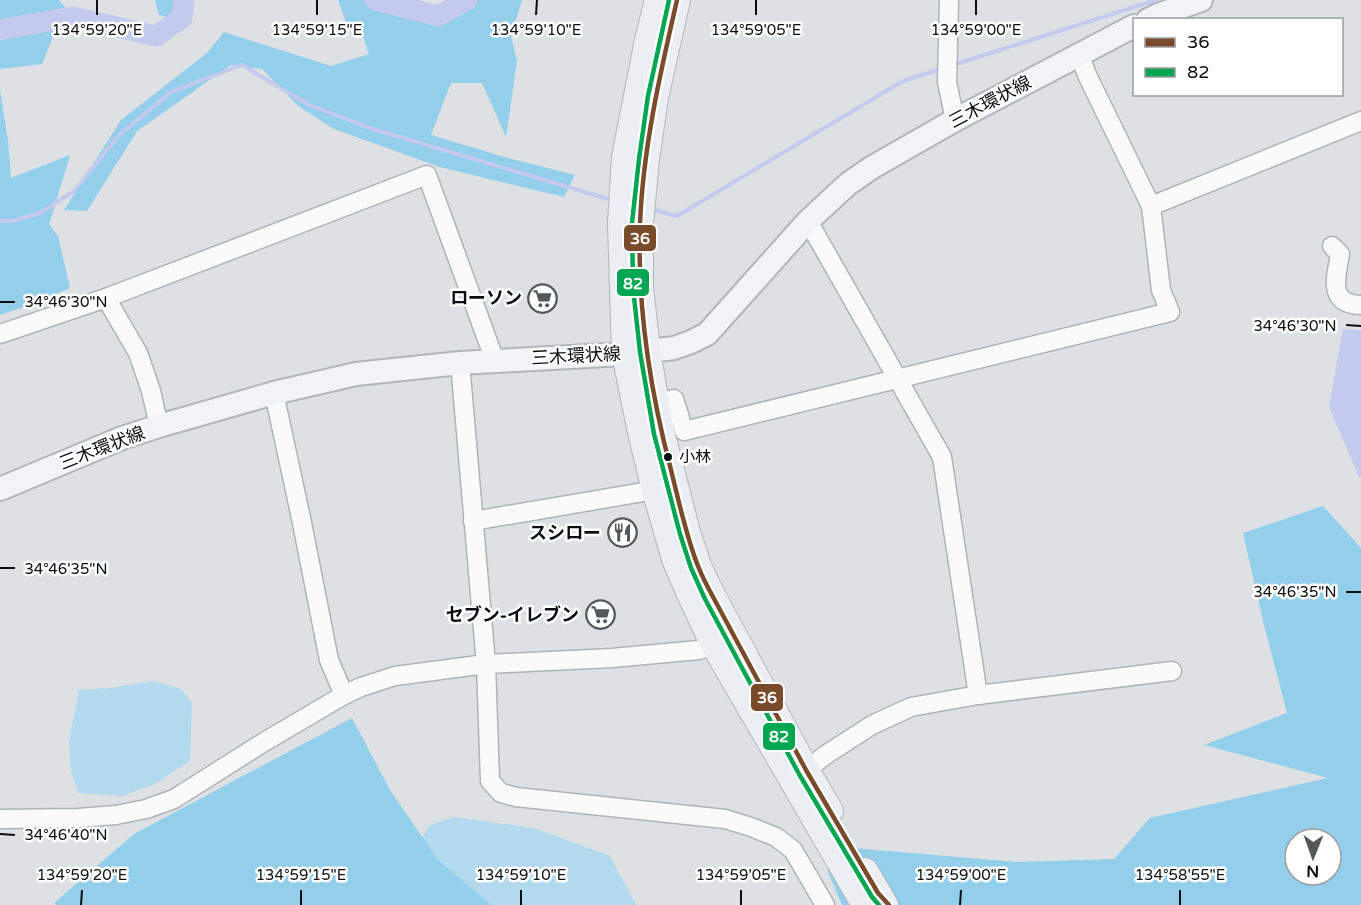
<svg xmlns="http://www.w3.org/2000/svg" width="1361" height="905" font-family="'Varela Round','Noto Sans JP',sans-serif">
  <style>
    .green { fill: #b3d9ee }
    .forest { fill: #93ceeb; fill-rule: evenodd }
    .water { fill: #c4c9ee }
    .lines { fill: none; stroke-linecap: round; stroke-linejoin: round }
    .stream { stroke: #c4c9ee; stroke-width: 4 }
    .river { stroke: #c4c9ee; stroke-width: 21 }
    .minor-casing { stroke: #b1b4b5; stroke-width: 21 }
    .major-casing { stroke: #b1b6bb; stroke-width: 26 }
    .highway-casing { stroke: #b1b6bb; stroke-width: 28 }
    .minor { stroke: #fafafb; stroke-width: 18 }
    .major { stroke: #f1f3f6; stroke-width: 22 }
    .highway { stroke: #ebeff3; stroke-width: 26 }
    .bus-1-casing { stroke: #fff; stroke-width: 9 }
    .bus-2-casing { stroke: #fff; stroke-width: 9 }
    .bus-1 { stroke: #7a4b2a; stroke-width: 4.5 }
    .bus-2 { stroke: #00a651; stroke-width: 4.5 }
    .ticks { fill: none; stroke: #0b0d0e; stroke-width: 2 }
    .bus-dot { fill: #0b0d0e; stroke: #fff; stroke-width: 2 }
    .labels { text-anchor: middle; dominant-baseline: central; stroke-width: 5; stroke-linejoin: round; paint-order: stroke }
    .bus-label { font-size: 16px; fill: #0b0d0e; stroke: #fff; text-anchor: start }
    .street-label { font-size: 18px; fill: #0b0d0e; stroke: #fff }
    .poi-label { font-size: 18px; font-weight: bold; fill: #0b0d0e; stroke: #fff; text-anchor: end }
    .ticks-label { font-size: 15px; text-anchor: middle; fill: #0b0d0e; stroke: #fff; stroke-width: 5; stroke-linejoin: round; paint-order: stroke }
    .line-badge { stroke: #fff; stroke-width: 2 }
    .badge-label { font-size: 16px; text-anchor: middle; font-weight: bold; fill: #fff }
  </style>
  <rect width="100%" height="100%" fill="#dde1e3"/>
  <g class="green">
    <polygon points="153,681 181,689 192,703 190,761 155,784 123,796 79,793 71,772 69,742 79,690 111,688"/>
    <polygon points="454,817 534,828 610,856 636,905 390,905 409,858 430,825"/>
  </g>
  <g class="forest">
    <polygon points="0,0 59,0 65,7 42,64 0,69"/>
    <polygon points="155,0 175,0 174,10 168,17 159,15"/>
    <polygon points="338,0 367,0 380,8 425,20 463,0 522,0 511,36 517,61 506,137 482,83 451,83 431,135 508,158 575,175 564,197 440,167 334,129 298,106 262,69 231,65 137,131 87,211 64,210 121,120 207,53 224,32 331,66 369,54 360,28 347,25"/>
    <polygon points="0,89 8,141 11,178 70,155 49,225 58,236 70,288 24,307 0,315"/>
    <path d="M 1323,506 L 1361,548 L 1361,905 L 842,905 L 828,872 L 829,846 L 1017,862 L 1114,859 L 1150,818 L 1328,778 L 1204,745 L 1287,713 L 1264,625 L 1243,533 ZM 1295,839 L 1331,839 L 1331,875 L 1295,875 Z"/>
    <polygon points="352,718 390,790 438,860 491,905 57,905 54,903 134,834"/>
  </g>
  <polygon class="water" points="1343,329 1361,330 1361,477 1359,477 1329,407"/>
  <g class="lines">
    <g class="stream">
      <polyline points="953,65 1156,0"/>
      <polyline points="651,209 677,216 903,81 943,68"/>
      <polyline points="0,221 13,221 40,213 74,191 119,135 171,92 242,65 309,105 373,129 615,201"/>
    </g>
    <g class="river">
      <polyline points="375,0 438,16 467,0"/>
      <polyline points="0,30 72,17 156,36 182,18 184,0"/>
    </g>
    <defs>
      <g id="minor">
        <polyline points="949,0 947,82 955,120"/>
        <polyline points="1151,206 1361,121"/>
        <polyline points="808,221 942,457 978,695"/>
        <path d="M 1332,246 L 1340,254 C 1336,278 1327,304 1361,305"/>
        <polyline points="106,298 138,353 151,391 159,426"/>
        <polyline points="0,334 106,298 427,175 495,361"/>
        <polyline points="460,363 486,664 490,781 501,793 516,797 725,819 751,827 776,837 793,850 825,905"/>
        <polyline points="274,393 301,518 329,660 344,695"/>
        <polyline points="656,403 674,399 684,431 1170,312 1161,290 1151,206 1088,77 1079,54"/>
        <polyline points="473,521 655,490"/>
        <polyline points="806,770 827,754 872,725 911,707 978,695 1172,671"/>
        <polyline points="0,819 78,818 116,815 146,809 174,799 264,742 344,695 361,687 395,676 486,664 612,658 699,650 725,640"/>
      </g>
      <g id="major">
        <polyline points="1148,20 1158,15 1201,0"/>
        <polyline points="0,489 122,438 159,426 274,393 356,374 460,363 625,354 674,348 691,342 707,334 808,221 848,184 871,168 955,120 1134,26"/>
      </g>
      <g id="highway">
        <polyline points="658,0 648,40 625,157 621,223 625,354 640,428 655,490 675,559 689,592 714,645 865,905"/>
        <polyline points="677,0 655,98 646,160 640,223 640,287 647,351 661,432 687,532 698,566 712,595 806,770 830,811"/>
        <polyline points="865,871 885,905"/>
      </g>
    </defs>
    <use href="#minor" class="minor-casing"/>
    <use href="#major" class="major-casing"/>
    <use href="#highway" class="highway-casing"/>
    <use href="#minor" class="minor"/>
    <use href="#major" class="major"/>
    <use href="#highway" class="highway"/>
    <defs>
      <path id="bus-1" d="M 677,0 C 660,74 643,148 640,224 C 637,306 650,390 671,470 C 679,502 686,536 698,566 C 702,576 707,586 712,595 L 806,770 L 878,893 L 889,905"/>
      <polyline id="bus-2" points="669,0 648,96 639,159 632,223 633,288 640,352 654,434 680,534 691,568 705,599 799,774 872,897 879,905"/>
    </defs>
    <use href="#bus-1" class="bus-1-casing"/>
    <use href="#bus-2" class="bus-2-casing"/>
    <use href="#bus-1" class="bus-1"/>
    <use href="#bus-2" class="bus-2"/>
  </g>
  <path class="ticks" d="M 97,15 L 97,0M 317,15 L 317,0M 536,15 L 537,0M 756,15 L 756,0M 976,15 L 976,0M 0,302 L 15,302M 1346,325 L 1361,326M 0,568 L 15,568M 1346,592 L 1361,592M 0,834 L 15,835M 81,905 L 82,890M 301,905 L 301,890M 521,905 L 521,890M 741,905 L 741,890M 960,905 L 961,890M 1180,905 L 1180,890"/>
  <defs>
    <symbol id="supermarket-ring" viewBox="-11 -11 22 22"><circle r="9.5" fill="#fff" stroke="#545759" stroke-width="1.5"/><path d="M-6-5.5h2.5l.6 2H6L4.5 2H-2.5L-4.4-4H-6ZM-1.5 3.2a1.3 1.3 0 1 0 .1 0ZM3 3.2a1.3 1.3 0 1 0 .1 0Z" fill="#545759"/></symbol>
    <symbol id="restaurant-ring" viewBox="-11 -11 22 22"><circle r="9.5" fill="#fff" stroke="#545759" stroke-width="1.5"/><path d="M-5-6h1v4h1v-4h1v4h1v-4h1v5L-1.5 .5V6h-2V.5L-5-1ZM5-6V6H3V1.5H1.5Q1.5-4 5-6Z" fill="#545759"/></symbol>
  </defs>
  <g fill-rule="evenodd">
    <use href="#supermarket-ring" x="526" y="282" width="33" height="33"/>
    <use href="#restaurant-ring" x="606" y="516" width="33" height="33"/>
    <use href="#supermarket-ring" x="584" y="598" width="33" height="33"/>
  </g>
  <circle class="bus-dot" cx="668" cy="457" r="5"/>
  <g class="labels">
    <g class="bus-label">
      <text x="679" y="457">小林</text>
    </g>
    <g class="street-label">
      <text transform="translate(990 102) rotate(-28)">三木環状線</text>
      <text transform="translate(576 356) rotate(-3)">三木環状線</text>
      <text transform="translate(102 448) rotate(-21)">三木環状線</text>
    </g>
    <g class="poi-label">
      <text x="522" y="298">ローソン</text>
      <text x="601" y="533">スシロー</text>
      <text x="579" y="615">セブン-イレブン</text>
    </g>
  </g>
  <g class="ticks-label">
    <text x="97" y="35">134°59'20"E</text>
    <text x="317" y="35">134°59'15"E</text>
    <text x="536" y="35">134°59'10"E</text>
    <text x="756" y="35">134°59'05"E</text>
    <text x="976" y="35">134°59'00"E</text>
    <text x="66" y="307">34°46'30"N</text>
    <text x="1295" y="331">34°46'30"N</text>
    <text x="66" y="574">34°46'35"N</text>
    <text x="1295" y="597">34°46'35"N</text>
    <text x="66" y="840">34°46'40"N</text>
    <text x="82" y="880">134°59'20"E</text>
    <text x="301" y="880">134°59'15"E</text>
    <text x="521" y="880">134°59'10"E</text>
    <text x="741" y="880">134°59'05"E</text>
    <text x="961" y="880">134°59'00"E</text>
    <text x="1180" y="880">134°58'55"E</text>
  </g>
  <g class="line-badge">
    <rect x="623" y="224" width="34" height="28" rx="6" fill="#7a4b2a"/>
    <rect x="616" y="268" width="34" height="29" rx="6" fill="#00a651"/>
    <rect x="750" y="683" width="34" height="29" rx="6" fill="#7a4b2a"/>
    <rect x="762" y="722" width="34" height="29" rx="6" fill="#00a651"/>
  </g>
  <g class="badge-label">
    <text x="640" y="244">36</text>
    <text x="633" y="289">82</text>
    <text x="767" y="703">36</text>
    <text x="779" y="742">82</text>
  </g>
  <rect x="1133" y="18" width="210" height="78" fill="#ffffff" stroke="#9d9e9f" stroke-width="1.5"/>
  <rect x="1145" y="38" width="30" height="9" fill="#7a4b2a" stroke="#9d9e9f" stroke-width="1.5"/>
  <text x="1187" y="48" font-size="18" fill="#0b0d0e">36</text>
  <rect x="1145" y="68" width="30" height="9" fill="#00a651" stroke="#9d9e9f" stroke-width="1.5"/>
  <text x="1187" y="78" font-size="18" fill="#0b0d0e">82</text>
  <g transform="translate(1313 857) rotate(181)"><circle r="28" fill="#ffffff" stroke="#9d9e9f" stroke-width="1.5"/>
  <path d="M0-4.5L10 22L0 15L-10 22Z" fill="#545759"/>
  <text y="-9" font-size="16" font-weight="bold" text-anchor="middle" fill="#0b0d0e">N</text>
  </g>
</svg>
